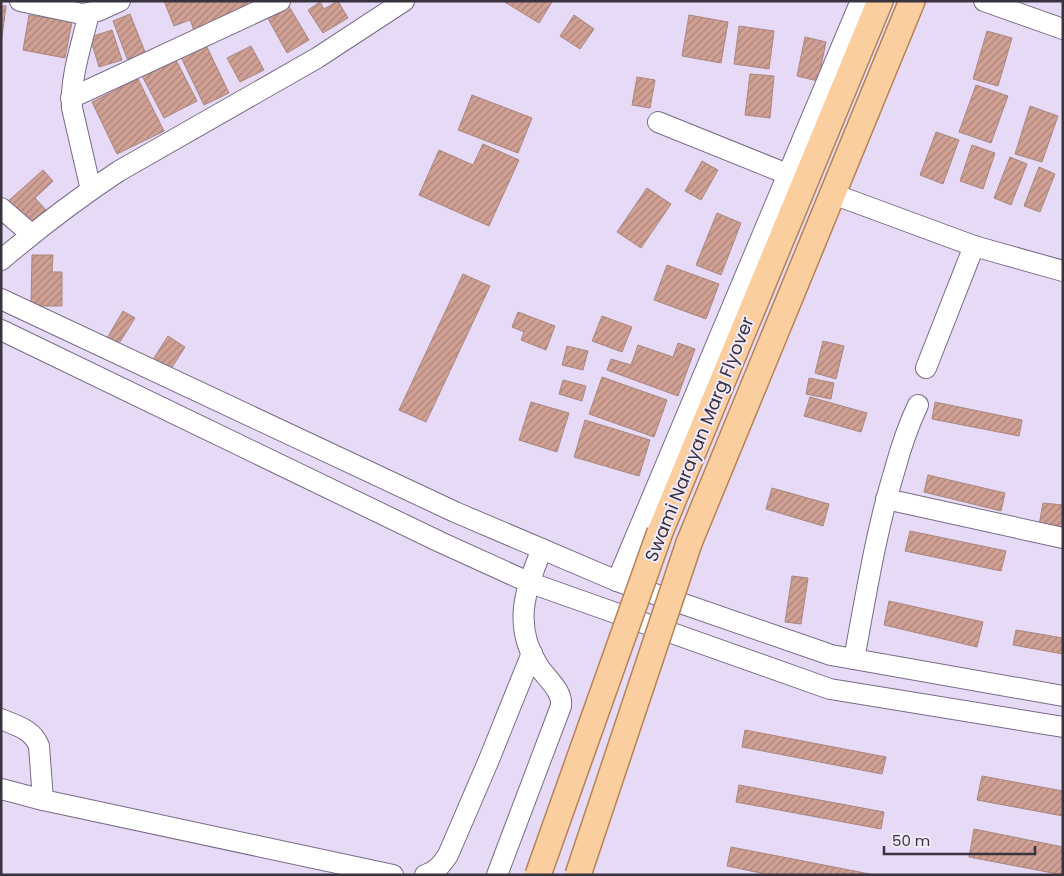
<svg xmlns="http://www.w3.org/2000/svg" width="1064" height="876" font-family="Poppins,sans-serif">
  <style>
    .building { fill: url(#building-hatch); stroke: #a8877f }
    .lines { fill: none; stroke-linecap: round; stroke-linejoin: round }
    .minor-casing { stroke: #786c86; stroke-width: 22 }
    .major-casing { stroke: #b58253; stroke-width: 28 }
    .minor { stroke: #fff; stroke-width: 20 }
    .major { stroke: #fbce9f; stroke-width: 25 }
    .major-bridge-casing { stroke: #b58253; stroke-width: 28; stroke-linecap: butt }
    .major-bridge { stroke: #fbce9f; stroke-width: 25 }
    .labels { text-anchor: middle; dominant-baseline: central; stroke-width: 4; stroke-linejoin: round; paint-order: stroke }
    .street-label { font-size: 18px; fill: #38333e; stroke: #f2eafb }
  </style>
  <defs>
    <pattern id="building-hatch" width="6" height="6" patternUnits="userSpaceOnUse" patternTransform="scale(1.25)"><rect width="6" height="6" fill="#d0a094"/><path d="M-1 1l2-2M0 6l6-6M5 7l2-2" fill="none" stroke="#aa837a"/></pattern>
  </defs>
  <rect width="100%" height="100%" fill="#e7daf7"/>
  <g class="building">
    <polygon points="164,1 247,1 251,12 195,33 190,20 174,26"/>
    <polygon points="338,1 348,18 323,33 308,10 320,2 324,9"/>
    <polygon points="503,1 552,1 552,2 539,23"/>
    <polygon points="287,3 309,40 287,53 266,15"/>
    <polygon points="1,6 6,6 1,45"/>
    <polygon points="130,14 149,62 131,69 113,21"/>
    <polygon points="29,15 72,22 65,58 23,50"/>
    <polygon points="574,15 594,29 580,49 560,36"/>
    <polygon points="689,15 728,22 721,63 682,56"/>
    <polygon points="739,26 774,31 769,69 734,64"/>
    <polygon points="112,30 122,60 99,67 90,37"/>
    <polygon points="987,31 1012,38 998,86 973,79"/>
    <polygon points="805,37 826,42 818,81 797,76"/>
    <polygon points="205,43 229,93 204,105 180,55"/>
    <polygon points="251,46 264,70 240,82 227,58"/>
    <polygon points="173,54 197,101 164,118 139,70"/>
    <polygon points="750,74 774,76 770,118 745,115"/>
    <polygon points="637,77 655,80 650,108 632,105"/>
    <polygon points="138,79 164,131 117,154 92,102"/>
    <polygon points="976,85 1008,96 991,143 959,132"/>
    <polygon points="472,95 532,118 518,153 458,130"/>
    <polygon points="1030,106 1058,116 1042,162 1015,154"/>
    <polygon points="936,132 959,140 943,184 920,175"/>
    <polygon points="483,144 519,160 489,226 419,195 439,150 473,165"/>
    <polygon points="972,145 995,153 983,189 960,181"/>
    <polygon points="1010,157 1027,164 1011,205 994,198"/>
    <polygon points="702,161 718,170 701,200 685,191"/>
    <polygon points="1039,167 1055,174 1040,212 1024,206"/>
    <polygon points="43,170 53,181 35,198 47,211 27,229 5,204"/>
    <polygon points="647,188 671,204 641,248 617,232"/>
    <polygon points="717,213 741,223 721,275 696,265"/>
    <polygon points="32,255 53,255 52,272 62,272 62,306 31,306"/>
    <polygon points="667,265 719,284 706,319 654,300"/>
    <polygon points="463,274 490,286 426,422 399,410"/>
    <polygon points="123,311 135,318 118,345 107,338"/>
    <polygon points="518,312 555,326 546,350 521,340 524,332 512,327"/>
    <polygon points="602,316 632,327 622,352 592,341"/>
    <polygon points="168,336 185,347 169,372 152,361"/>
    <polygon points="823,341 844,346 836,379 815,373"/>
    <polygon points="678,343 695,349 678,396 607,370 611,359 631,365 638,345 673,357"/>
    <polygon points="567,346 588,351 583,370 562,365"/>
    <polygon points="602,377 667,400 654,437 589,414"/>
    <polygon points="809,378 834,383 831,399 806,394"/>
    <polygon points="563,380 586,386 582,401 559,394"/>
    <polygon points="810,397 867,413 861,432 804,416"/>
    <polygon points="531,402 569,413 557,452 519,440"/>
    <polygon points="935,402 1022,420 1019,436 932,419"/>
    <polygon points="585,420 650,440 639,476 574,457"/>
    <polygon points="928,475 1005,493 1001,511 924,492"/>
    <polygon points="772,488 829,504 823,526 766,509"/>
    <polygon points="1043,503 1063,505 1063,528 1039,525"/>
    <polygon points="910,531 1006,551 1001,571 905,551"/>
    <polygon points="792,576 808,578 801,624 785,622"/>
    <polygon points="889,601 983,622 977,647 884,625"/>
    <polygon points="1016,630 1063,638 1063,654 1013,645"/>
    <polygon points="745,730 886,757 882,774 742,747"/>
    <polygon points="982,776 1063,791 1063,816 977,800"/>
    <polygon points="739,785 884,812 881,829 736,802"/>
    <polygon points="974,829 1063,847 1063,875 969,857"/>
    <polygon points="731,847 870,874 870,875 770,875 727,866"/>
  </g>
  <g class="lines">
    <defs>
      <g id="minor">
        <polyline points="20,1 82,14 98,11 120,1"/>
        <polyline points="984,1 1063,29"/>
        <path d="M 89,13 C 82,44 70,76 72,108 L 91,190"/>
        <polyline points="71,98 280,1"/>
        <polyline points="658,122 787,174"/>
        <polyline points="833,194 974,246 1063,271"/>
        <polyline points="1,208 31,234"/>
        <path d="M 1,260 C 39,228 78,198 119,171 L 317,58 L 404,1"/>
        <polyline points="1,299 455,512 617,581 831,655 1063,696"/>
        <polyline points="1,330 440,542 528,582 830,689 1063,727"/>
        <polyline points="926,368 974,246"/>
        <polyline points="886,499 1063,538"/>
        <polyline points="617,581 859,5"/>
        <path d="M 854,659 C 866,595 876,531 895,469 C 901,447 908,426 918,405"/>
        <path d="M 1,719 C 17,726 32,729 39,746 L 43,800"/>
        <polyline points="1,789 43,800 393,875"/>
        <path d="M 425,875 C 436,872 442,864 448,855 L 488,762 L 532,653"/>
        <path d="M 497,875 L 561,706 C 563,691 547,679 539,667 C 512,626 525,590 542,549"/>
      </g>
      <g id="major">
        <polyline points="660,532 880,1"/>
        <polyline points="689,543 912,1"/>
      </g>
    </defs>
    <use href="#minor" class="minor-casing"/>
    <use href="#major" class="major-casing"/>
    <use href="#minor" class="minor"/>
    <use href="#major" class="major"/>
    <defs>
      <g id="major-bridge">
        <polyline points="538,875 660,532"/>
        <polyline points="578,875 689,543"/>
      </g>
    </defs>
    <use href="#major-bridge" class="major-bridge-casing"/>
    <use href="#major-bridge" class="major-bridge"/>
  </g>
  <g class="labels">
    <g class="street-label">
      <text transform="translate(699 439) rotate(-68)">Swami Narayan Marg Flyover</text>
    </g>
  </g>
  <rect width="1064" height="876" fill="none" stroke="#38333e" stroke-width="5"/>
  <path d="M884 846v8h151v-8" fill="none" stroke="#38333e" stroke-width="2.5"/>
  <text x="892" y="846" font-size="15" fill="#38333e" stroke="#f2eafb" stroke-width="4" paint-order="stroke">50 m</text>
</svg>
